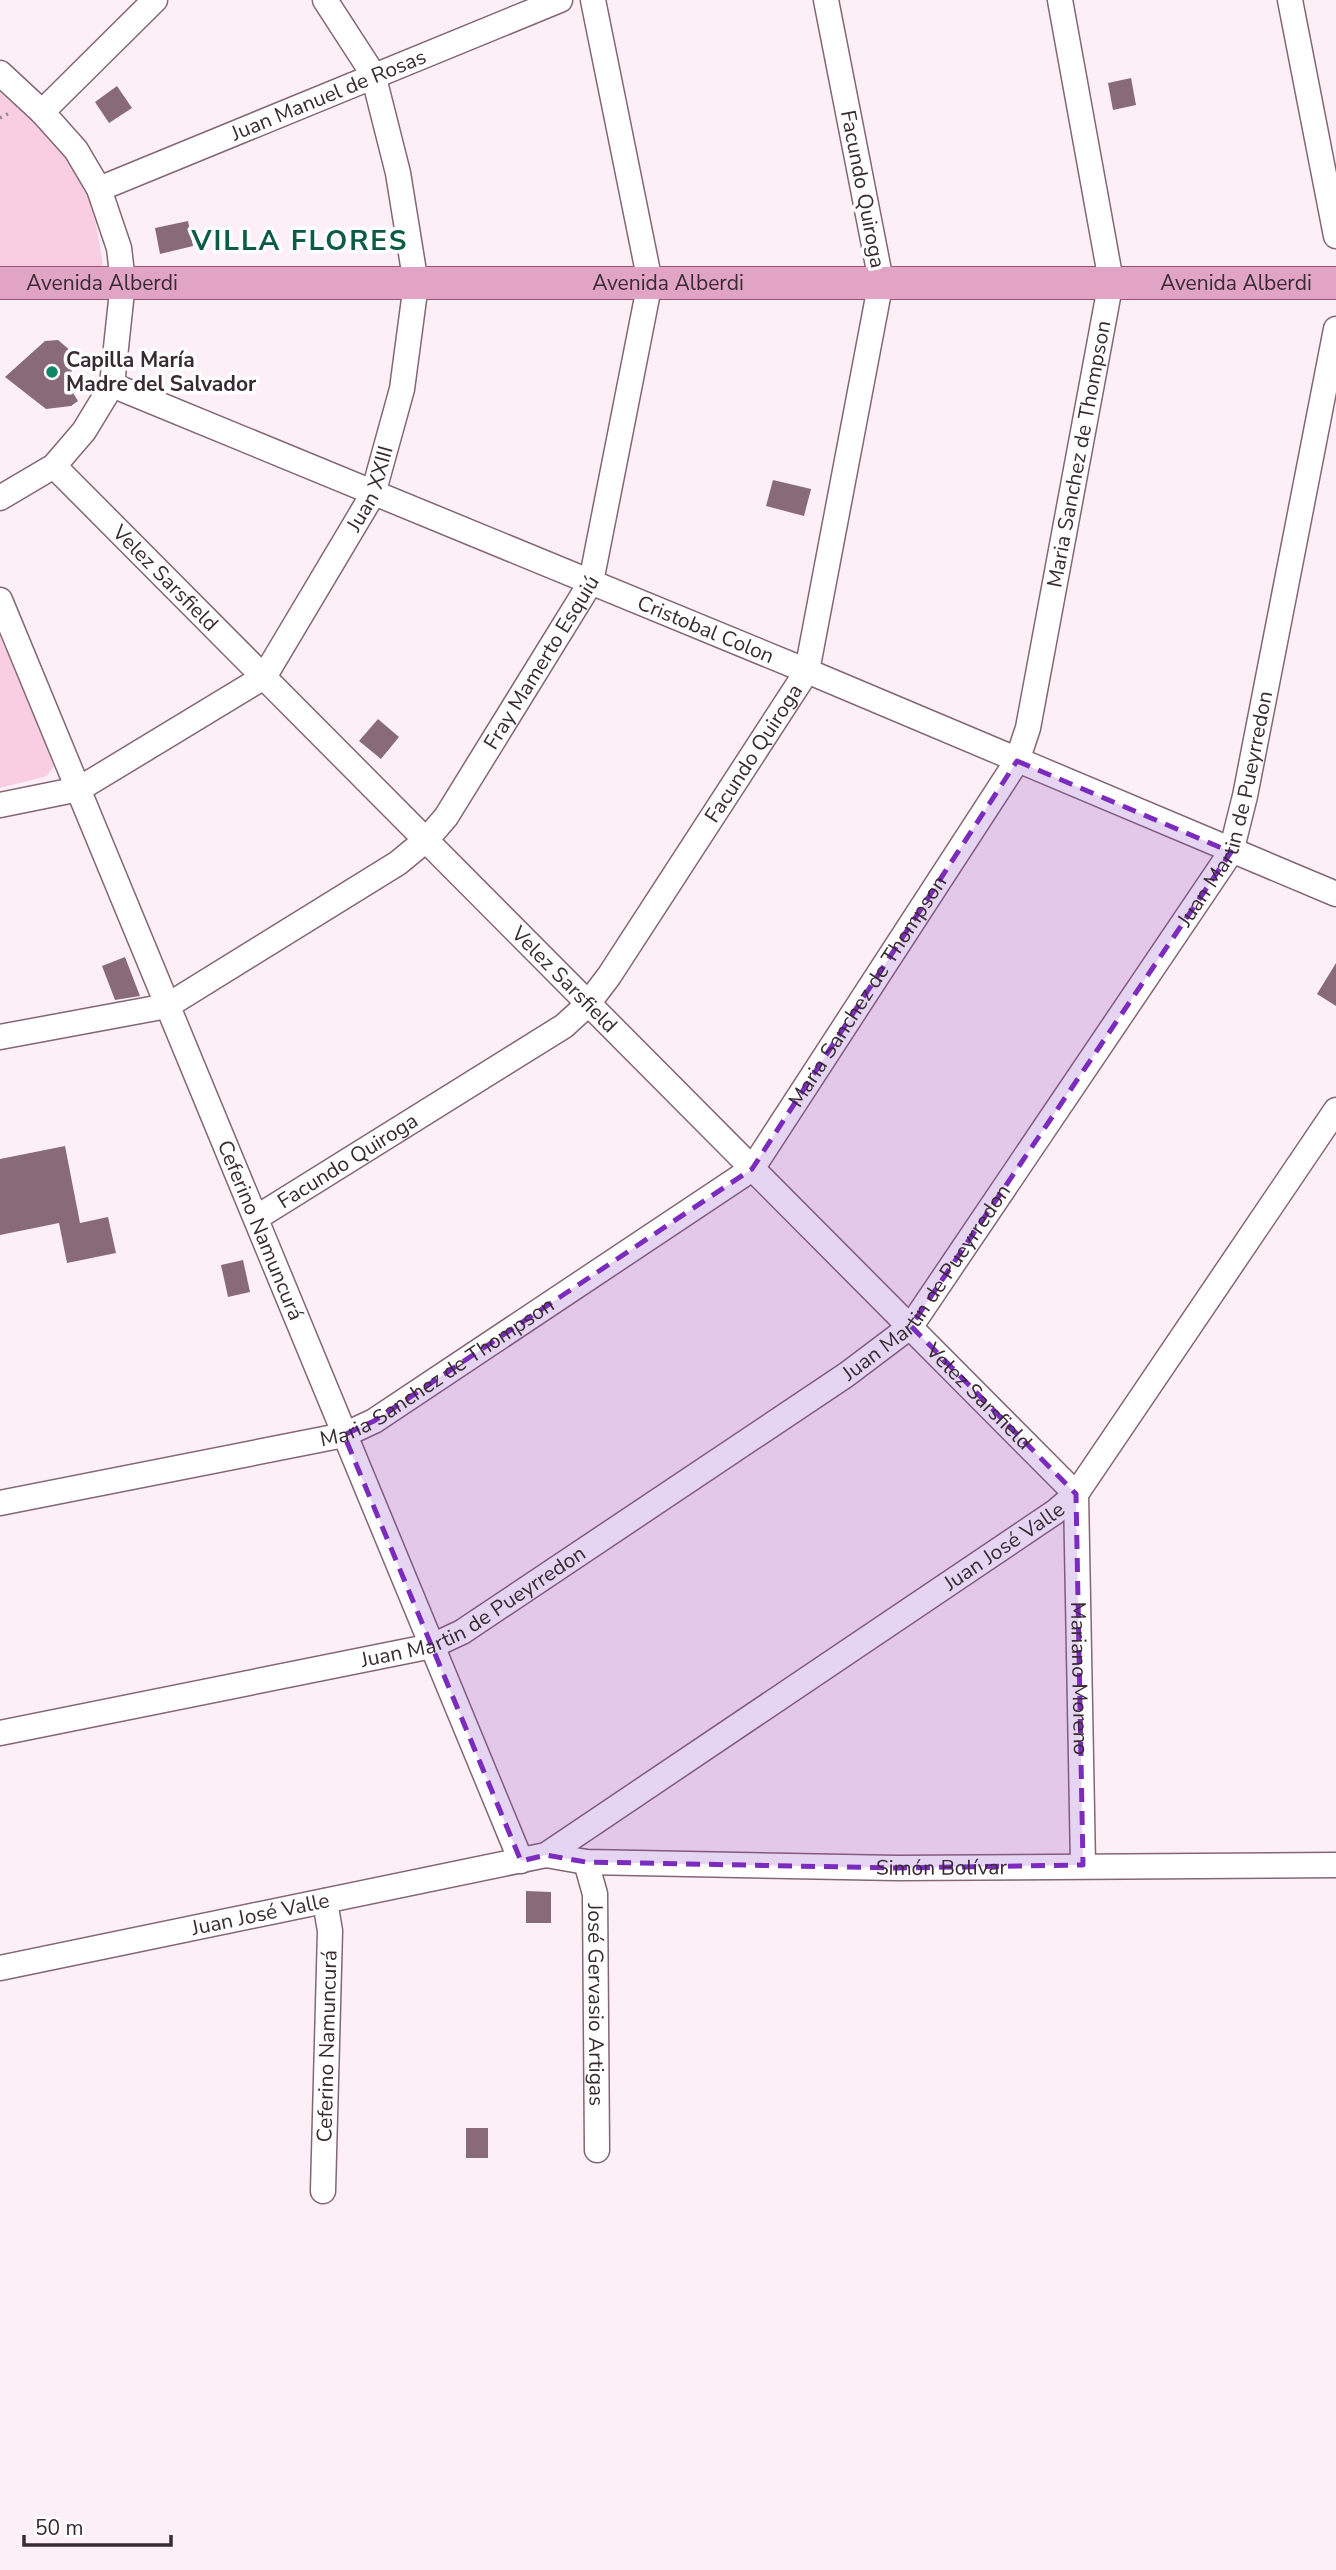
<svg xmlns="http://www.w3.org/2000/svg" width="1336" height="2570" font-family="'Nunito Sans',sans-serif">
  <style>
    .green { fill: #f9cee2 }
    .building { fill: #896a79 }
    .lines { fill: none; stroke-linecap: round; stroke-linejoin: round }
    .minor-casing { stroke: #846674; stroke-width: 27 }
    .major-casing { stroke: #9a5378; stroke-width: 34 }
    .path { stroke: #92858b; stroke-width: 3.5; stroke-dasharray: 2 5; stroke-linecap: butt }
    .minor { stroke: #fff; stroke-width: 24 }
    .major { stroke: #e2a4c5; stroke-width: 32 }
    .marked { fill: #7b2cbf; fill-opacity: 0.2; stroke: #7b2cbf; stroke-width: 5; stroke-dasharray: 14 9; stroke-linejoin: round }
    .poi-dot { fill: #0e8667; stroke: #fff; stroke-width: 2.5 }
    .labels { text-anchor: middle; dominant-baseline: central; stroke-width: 7; stroke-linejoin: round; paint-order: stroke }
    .street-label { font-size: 21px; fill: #382b31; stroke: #fff }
    .poi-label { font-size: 21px; font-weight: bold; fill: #382b31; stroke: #fff; text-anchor: start }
    .district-label { font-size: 28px; font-weight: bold; letter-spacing: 2px; fill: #0c5b45; stroke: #fff }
  </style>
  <rect width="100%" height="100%" fill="#fdeff6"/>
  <g class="green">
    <path d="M 0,86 C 65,150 93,174 103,268 L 0,267 Z"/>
    <polygon points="0,632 54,766 47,776 0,788"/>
  </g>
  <g class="building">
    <polygon points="1131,78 1136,105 1113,110 1108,83"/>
    <polygon points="117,86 132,108 109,123 95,102"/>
    <polygon points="188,221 193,246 160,254 155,228"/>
    <polygon points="58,340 71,351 72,391 78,401 71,406 46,409 5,377 45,341"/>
    <polygon points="773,480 811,489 804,516 766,506"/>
    <polygon points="378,719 399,737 381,759 359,741"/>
    <polygon points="125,957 140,996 115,1000 102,966"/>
    <polygon points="1336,963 1336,1006 1317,994"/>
    <polygon points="65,1146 80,1223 108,1217 116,1253 67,1263 59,1223 0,1235 0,1159"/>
    <polygon points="243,1260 250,1292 228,1297 221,1265"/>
    <polygon points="526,1891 551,1892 551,1923 526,1923"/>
    <rect x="466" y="2128" width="22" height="30"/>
  </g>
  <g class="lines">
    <defs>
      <g id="minor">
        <polyline points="1290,0 1336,236"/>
        <polyline points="0,73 42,112 76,150 99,189 119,248 123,282 112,385 84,431 54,466 0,498"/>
        <polyline points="42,112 155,0"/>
        <path id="s1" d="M 99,189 L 560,0"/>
        <path id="s2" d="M 112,385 L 807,671 L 1336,894"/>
        <path id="s3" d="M 54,466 L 1076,1494 L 1083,1865"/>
        <path id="s4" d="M 0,600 L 521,1861"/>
        <path id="s5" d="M 0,805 L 79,789 L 264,677 L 373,494 L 402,389 L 416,284 L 398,173 L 373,74 L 325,0"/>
        <path id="s6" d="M 0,1037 L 167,1006 L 398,863 L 427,839 L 446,817 L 591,582 L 650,282 L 593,0"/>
        <path id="s7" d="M 256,1218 L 564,1026 L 587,1005 L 609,976 L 807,671 L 881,281 L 826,0"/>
        <path id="s8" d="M 0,1503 L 344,1435 L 374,1421 L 752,1169 L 1017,761 L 1028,728 L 1111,281 L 1060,0"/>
        <path id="s9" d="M 0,1733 L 432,1646 L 462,1632 L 846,1375 L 911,1326 L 1231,852 L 1245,796 L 1336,329"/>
        <path id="s10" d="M 546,1855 L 586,1862 L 897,1868 L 1336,1865"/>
        <path id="s11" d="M 586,1862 L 595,1894 L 597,2150"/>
        <path id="s12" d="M 0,1968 L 546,1855 L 1055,1512 L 1076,1494 L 1336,1110"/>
        <path id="s13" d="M 323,2191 L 330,1931 L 325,1901"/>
      </g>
      <g id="major">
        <path id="s14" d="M 0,283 L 1336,283"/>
      </g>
    </defs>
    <use href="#minor" class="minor-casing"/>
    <use href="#major" class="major-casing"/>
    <polyline class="path" points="0,118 11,112"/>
    <use href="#minor" class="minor"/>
    <use href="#major" class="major"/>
  </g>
  <path class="marked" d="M 1017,761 L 1231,852 L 911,1326 L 1076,1494 L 1083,1865 L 897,1868 L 586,1862 L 546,1855 L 521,1861 L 344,1435 L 374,1421 L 752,1169 Z"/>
  <circle class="poi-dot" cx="52" cy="372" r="7"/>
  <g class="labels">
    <g class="street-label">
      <text stroke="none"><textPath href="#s1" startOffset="248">Juan Manuel de Rosas</textPath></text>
      <text transform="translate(863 189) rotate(79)">Facundo Quiroga</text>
      <text stroke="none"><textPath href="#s14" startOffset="102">Avenida Alberdi</textPath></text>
      <text stroke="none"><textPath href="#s14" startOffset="668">Avenida Alberdi</textPath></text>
      <text stroke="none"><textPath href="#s14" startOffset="1236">Avenida Alberdi</textPath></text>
      <text stroke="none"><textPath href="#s8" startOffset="1638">Maria Sanchez de Thompson</textPath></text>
      <text stroke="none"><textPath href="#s5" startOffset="514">Juan XXIII</textPath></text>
      <text stroke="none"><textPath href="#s3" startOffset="158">Velez Sarsfield</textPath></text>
      <text stroke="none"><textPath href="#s2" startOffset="642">Cristobal Colon</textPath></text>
      <text stroke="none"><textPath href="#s6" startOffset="690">Fray Mamerto Esquiú</textPath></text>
      <text stroke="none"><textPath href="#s7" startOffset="696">Facundo Quiroga</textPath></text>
      <text stroke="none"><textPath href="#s9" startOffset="1628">Juan Martin de Pueyrredon</textPath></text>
      <text stroke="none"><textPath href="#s3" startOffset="724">Velez Sarsfield</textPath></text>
      <text stroke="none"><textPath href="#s8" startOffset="1050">Maria Sanchez de Thompson</textPath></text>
      <text stroke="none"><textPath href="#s7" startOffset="108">Facundo Quiroga</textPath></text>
      <text stroke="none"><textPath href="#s4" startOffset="682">Ceferino Namuncurá</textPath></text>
      <text stroke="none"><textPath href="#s9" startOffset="1060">Juan Martin de Pueyrredon</textPath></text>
      <text stroke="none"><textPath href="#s8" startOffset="462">Maria Sanchez de Thompson</textPath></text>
      <text stroke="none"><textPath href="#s3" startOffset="1312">Velez Sarsfield</textPath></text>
      <text stroke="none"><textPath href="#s12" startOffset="1110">Juan José Valle</textPath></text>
      <text stroke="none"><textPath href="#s9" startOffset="494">Juan Martin de Pueyrredon</textPath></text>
      <text stroke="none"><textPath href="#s3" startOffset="1634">Mariano Moreno</textPath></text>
      <text stroke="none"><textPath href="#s10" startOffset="396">Simón Bolívar</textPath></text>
      <text stroke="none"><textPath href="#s12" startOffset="266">Juan José Valle</textPath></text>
      <text stroke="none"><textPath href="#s11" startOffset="144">José Gervasio Artigas</textPath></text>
      <text stroke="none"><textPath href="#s13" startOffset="145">Ceferino Namuncurá</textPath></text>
    </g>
    <g class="poi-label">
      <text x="66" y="360">Capilla María<tspan x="66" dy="24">Madre del Salvador</tspan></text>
    </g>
    <g class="district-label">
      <text x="300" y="241">VILLA FLORES</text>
    </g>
  </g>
  <path d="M24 2535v10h147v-10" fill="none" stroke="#382b31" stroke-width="3.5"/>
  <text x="35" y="2535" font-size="21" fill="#382b31" stroke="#ffffff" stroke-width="5" paint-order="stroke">50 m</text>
</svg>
